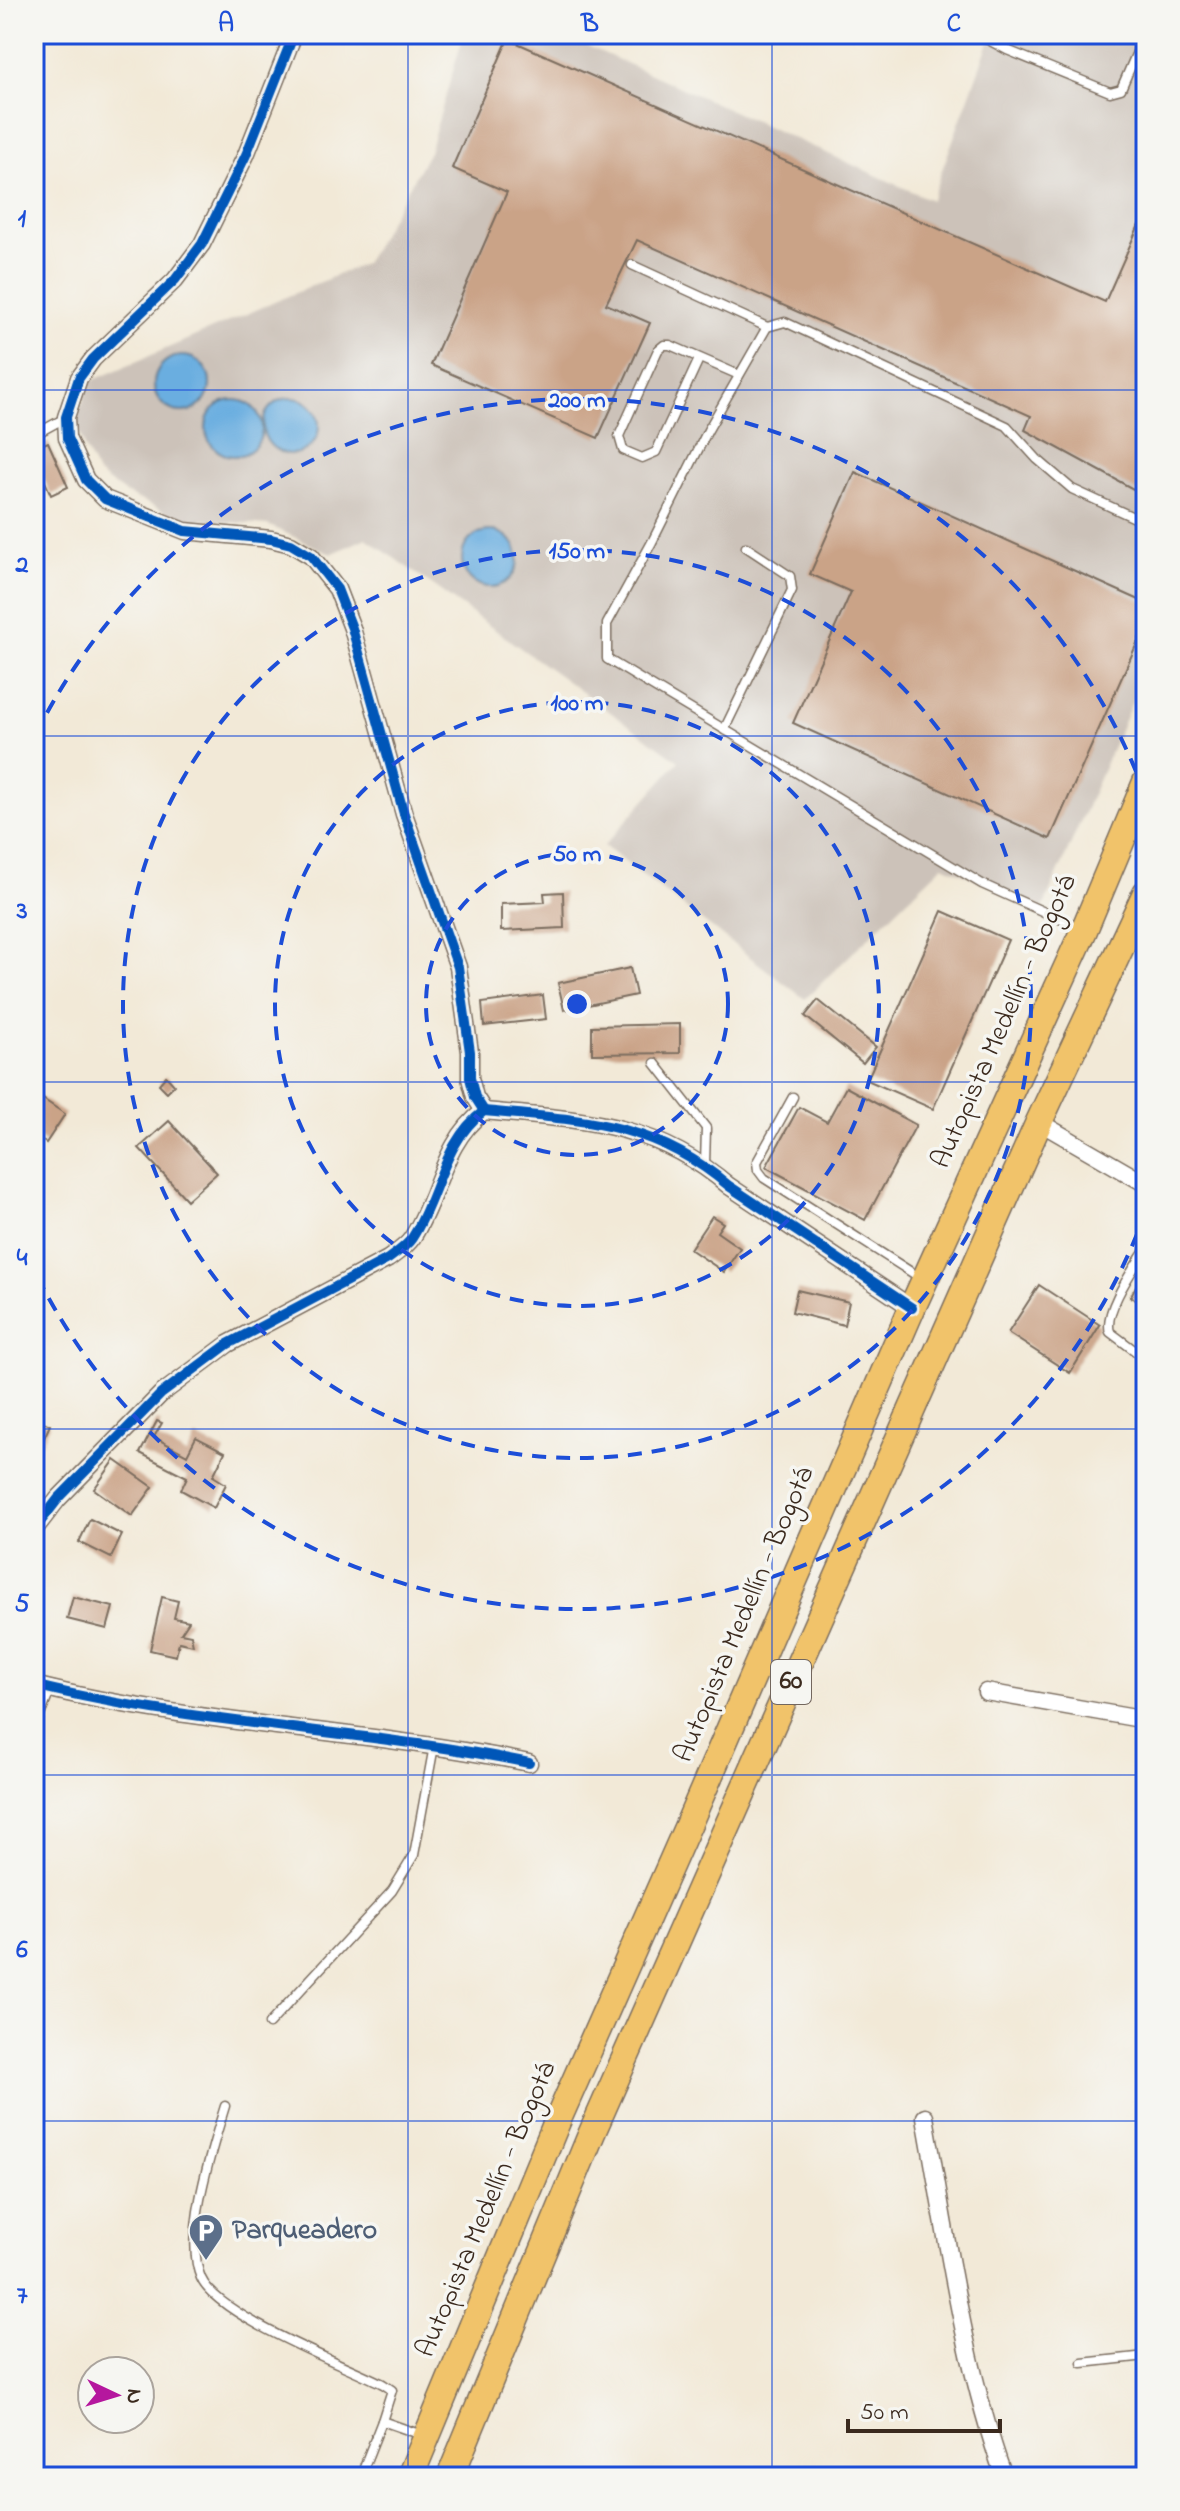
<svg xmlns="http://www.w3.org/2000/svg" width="1180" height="2511" font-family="'Indie Flower',sans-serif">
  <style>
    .industrial { fill: #ccc2b9 }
    .water { fill: #6aaee0; stroke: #526c7f; stroke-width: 2 }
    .building { fill: #caa387 }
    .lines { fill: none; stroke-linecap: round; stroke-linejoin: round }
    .service-casing { stroke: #7b6d5f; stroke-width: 11 }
    .minor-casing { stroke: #7b6d5f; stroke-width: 19 }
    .trunk-casing { stroke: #7b6d5f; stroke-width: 29 }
    .service { stroke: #fff; stroke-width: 8 }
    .minor { stroke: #fff; stroke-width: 16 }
    .trunk { stroke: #f1c36a; stroke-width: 26 }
    .cycleway-casing { stroke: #f6f6f2; stroke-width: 15 }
    .cycleway { stroke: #0057b8; stroke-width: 10 }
    .grid { fill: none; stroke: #1d4ed8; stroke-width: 2; stroke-opacity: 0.55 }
    .ring { fill: none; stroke: #1d4ed8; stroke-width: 4; stroke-dasharray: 14 10 }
    .labels { text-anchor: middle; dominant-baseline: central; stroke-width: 7; stroke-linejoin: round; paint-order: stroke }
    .shield { fill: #f6f6f2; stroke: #73675e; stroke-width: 2 }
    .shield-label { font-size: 26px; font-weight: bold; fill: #3b2a1e }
    .street-label { font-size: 28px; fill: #3b2a1e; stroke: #f6f6f2 }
    .service-label { font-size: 28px; font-weight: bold; fill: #4e5e75; stroke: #f6f6f2; text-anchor: start }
    .centre { fill: #1d4ed8; stroke: #f6f6f2; stroke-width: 4 }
    .ring-label { font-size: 24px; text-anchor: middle; font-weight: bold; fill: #1d4ed8; stroke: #f6f6f2; stroke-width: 7; stroke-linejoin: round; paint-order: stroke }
    .neatline { fill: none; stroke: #1d4ed8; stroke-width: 3 }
    .grid-label { font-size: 26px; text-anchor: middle; font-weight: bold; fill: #1d4ed8 }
  </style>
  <rect width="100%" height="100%" fill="#f6f6f2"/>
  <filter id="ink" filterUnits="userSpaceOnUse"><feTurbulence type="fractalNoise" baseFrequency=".0125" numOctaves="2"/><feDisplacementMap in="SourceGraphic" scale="16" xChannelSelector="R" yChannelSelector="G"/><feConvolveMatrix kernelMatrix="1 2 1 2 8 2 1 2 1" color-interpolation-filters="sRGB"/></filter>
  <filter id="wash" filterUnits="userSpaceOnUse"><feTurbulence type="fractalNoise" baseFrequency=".006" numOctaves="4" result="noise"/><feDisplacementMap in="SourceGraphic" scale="32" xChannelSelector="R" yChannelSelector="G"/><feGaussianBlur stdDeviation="1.8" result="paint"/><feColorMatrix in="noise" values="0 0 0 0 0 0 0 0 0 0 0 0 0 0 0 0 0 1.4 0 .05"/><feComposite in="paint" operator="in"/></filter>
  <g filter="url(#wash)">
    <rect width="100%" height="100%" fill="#f2e9d7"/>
    <polygon class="industrial" points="464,34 561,34 931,200 992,34 1146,34 1146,670 1043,908 943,865 805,999 604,846 679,761 366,538 331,554 268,525 179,518 123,492 98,474 84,447 76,422 89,382 365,263 429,152"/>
    <g class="water">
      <circle cx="182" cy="384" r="28"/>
      <circle cx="291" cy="426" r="28"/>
      <circle cx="234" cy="428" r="28"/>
      <circle cx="490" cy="559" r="28"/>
    </g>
    <g id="blocks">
      <g class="building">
        <polygon points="508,39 1105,302 1146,209 1146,496 1025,430 1031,416 637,240 606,304 650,323 598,438 431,365 507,192 452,168"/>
        <polygon points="48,442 68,487 51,495 34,457 34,448"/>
        <polygon points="855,472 1146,603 1146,623 1050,839 793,723 851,592 810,574"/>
        <polygon points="563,892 564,928 501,931 501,904 545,902 544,893"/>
        <polygon points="942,911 1008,940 933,1109 867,1080"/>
        <polygon points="630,968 636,995 564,1010 558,983"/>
        <polygon points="543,995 546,1019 484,1026 482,1003"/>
        <polygon points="818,1000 876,1047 863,1063 805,1016"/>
        <polygon points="680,1024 680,1053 592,1054 592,1026"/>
        <polygon points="166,1076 174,1085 167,1092 159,1084"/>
        <polygon points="846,1087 916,1125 865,1220 766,1167 799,1107 827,1122"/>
        <polygon points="34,1093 65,1114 46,1143 34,1135"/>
        <polygon points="169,1121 217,1173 187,1200 139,1148"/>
        <polygon points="712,1216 723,1223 717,1232 740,1248 724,1272 690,1249"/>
        <polygon points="1146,1268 1146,1305 1130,1297"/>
        <polygon points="1039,1285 1100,1325 1070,1373 1008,1333"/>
        <polygon points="797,1290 849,1302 844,1325 792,1312"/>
        <polygon points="34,1418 50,1425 38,1451 34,1449"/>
        <polygon points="157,1421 162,1423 154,1437 187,1455 196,1437 225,1452 213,1476 226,1484 214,1508 181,1490 187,1477 140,1453"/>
        <polygon points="115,1460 153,1487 132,1516 94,1489"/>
        <polygon points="90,1519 122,1535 111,1558 79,1542"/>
        <polygon points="73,1597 113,1607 107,1629 67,1619"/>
        <polygon points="162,1597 178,1601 174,1618 189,1621 181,1633 191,1635 193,1645 179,1642 176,1656 150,1650"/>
      </g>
    </g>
  </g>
  <g filter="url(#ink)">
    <use href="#blocks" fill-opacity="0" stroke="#7b6d5f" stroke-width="2"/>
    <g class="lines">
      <defs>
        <g id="service">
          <polyline points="977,34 1007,50 1110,92 1121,89 1144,36 1139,34"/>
          <polyline points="632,265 767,327"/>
          <polyline points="699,359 656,452 642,458 623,450 619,436 658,350 664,345 670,345 739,375"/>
          <polyline points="34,435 65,418"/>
          <polyline points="724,730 792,590 790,576 746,547"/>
          <polyline points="1082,929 982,884 607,659 607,624 652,542 708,430 767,327 785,322 1007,426 1037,459 1072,489 1146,523"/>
          <polyline points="655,1063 706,1128 705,1165"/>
          <polyline points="793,1097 757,1162 758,1170 764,1178 922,1279"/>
          <path d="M 1146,1249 C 1135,1267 1103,1311 1110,1332 L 1146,1359"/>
          <polyline points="34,1730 51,1689"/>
          <polyline points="269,2024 392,1891 414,1855 434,1746"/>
          <path d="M 225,2106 C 212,2149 183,2236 201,2278 C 217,2316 343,2364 383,2384 L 392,2390 L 382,2421"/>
          <polyline points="1082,2363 1146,2356"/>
          <polyline points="360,2477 382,2421 422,2435"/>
        </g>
        <g id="minor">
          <polyline points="294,34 246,155 202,244 175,280 93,359 79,378 66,417 67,438 86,480 105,499 185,531 271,539 291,544 311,556 337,589 352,628 404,814 458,967 470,1052 470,1078 475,1097 484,1111"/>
          <polyline points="1039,1122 1146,1184"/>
          <path d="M 34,1530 L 58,1499 L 161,1394 L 228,1344 L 388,1259 C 396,1253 407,1246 412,1238 C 439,1197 442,1142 484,1111 C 579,1120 652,1120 729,1186 L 912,1308"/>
          <path d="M 34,1685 C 196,1726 366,1729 529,1763"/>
          <polyline points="986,1692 1146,1720"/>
          <path d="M 925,2117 C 947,2237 963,2362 1004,2477"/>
        </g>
        <g id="trunk">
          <polyline points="410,2477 556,2124 689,1823 912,1308 1084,930 1146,782"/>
          <polyline points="450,2477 591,2135 1039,1122 1146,893"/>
        </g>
      </defs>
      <use href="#service" class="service-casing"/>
      <use href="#minor" class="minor-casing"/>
      <use href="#trunk" class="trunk-casing"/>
      <use href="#service" class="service"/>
      <use href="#minor" class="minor"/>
      <use href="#trunk" class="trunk"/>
      <defs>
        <g id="cycleway">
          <polyline points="294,34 246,155 202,244 175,280 93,359 79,378 66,417 67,438 86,480 105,499 185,531 271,539 291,544 311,556 337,589 352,628 404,814 458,967 470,1052 470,1078 475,1097 484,1111"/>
          <path d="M 34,1530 L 58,1499 L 161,1394 L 228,1344 L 388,1259 C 396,1253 407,1246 412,1238 C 439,1197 442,1142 484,1111 C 579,1120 652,1120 729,1186 L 912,1308"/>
          <path d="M 34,1685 C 196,1726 366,1729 529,1763"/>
        </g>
      </defs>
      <use href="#cycleway" class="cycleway-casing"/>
      <use href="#cycleway" class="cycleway"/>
    </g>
  </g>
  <path class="grid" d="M 408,34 L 408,2477M 772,34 L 772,2477M 34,390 L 1146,390M 34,736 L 1146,736M 34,1082 L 1146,1082M 34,1429 L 1146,1429M 34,1775 L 1146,1775M 34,2121 L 1146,2121"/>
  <g class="ring">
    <circle cx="577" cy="1004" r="151"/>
    <circle cx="577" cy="1004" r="302"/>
    <circle cx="577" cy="1004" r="454"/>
    <path d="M1146 1211A605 605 0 0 1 36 1274M36 734A605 605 0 0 1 1146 797"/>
  </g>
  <defs>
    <symbol id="parking-pin" viewBox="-11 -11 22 30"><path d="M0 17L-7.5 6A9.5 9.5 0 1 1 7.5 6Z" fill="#5c6f8a" stroke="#f6f6f2"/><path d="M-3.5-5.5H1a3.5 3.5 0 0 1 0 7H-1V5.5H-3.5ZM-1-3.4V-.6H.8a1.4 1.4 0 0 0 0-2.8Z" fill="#fff"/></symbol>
  </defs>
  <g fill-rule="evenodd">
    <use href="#parking-pin" x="186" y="2211" width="40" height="54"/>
  </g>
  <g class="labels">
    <rect class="shield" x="771" y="1660" width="40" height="44" rx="6"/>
    <g class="shield-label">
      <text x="791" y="1682">60</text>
    </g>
    <g class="street-label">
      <text transform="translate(1005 1022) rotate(-66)">Autopista Medellín - Bogotá</text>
      <text transform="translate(745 1615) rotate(-67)">Autopista Medellín - Bogotá</text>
      <text transform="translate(487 2210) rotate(-67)">Autopista Medellín - Bogotá</text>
    </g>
    <g class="service-label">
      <text x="232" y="2231">Parqueadero</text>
    </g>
  </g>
  <circle cx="577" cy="1004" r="12" class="centre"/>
  <g class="ring-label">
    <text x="577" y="407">200 m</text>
    <text x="577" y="558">150 m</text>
    <text x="577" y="710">100 m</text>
    <text x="577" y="861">50 m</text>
  </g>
  <rect width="1180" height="2511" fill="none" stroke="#f6f6f2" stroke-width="88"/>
  <g transform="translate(116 2395) rotate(94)"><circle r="38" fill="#f6f6f2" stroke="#aba49d" stroke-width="2"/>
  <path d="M0-6L14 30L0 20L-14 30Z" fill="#b5179e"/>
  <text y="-12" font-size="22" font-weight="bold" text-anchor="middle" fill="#3b2a1e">N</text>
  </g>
  <path d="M848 2419v12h152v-12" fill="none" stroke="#3b2a1e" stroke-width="4"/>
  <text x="860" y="2419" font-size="24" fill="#3b2a1e" stroke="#f6f6f2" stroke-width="6" paint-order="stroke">50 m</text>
  <rect x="44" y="44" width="1092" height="2423" class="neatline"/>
  <g class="grid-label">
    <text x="226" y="31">A</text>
    <text x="590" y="31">B</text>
    <text x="954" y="31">C</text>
    <text x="22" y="226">1</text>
    <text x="22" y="572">2</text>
    <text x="22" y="918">3</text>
    <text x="22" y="1265">4</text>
    <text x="22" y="1611">5</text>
    <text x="22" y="1957">6</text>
    <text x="22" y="2303">7</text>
  </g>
</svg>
